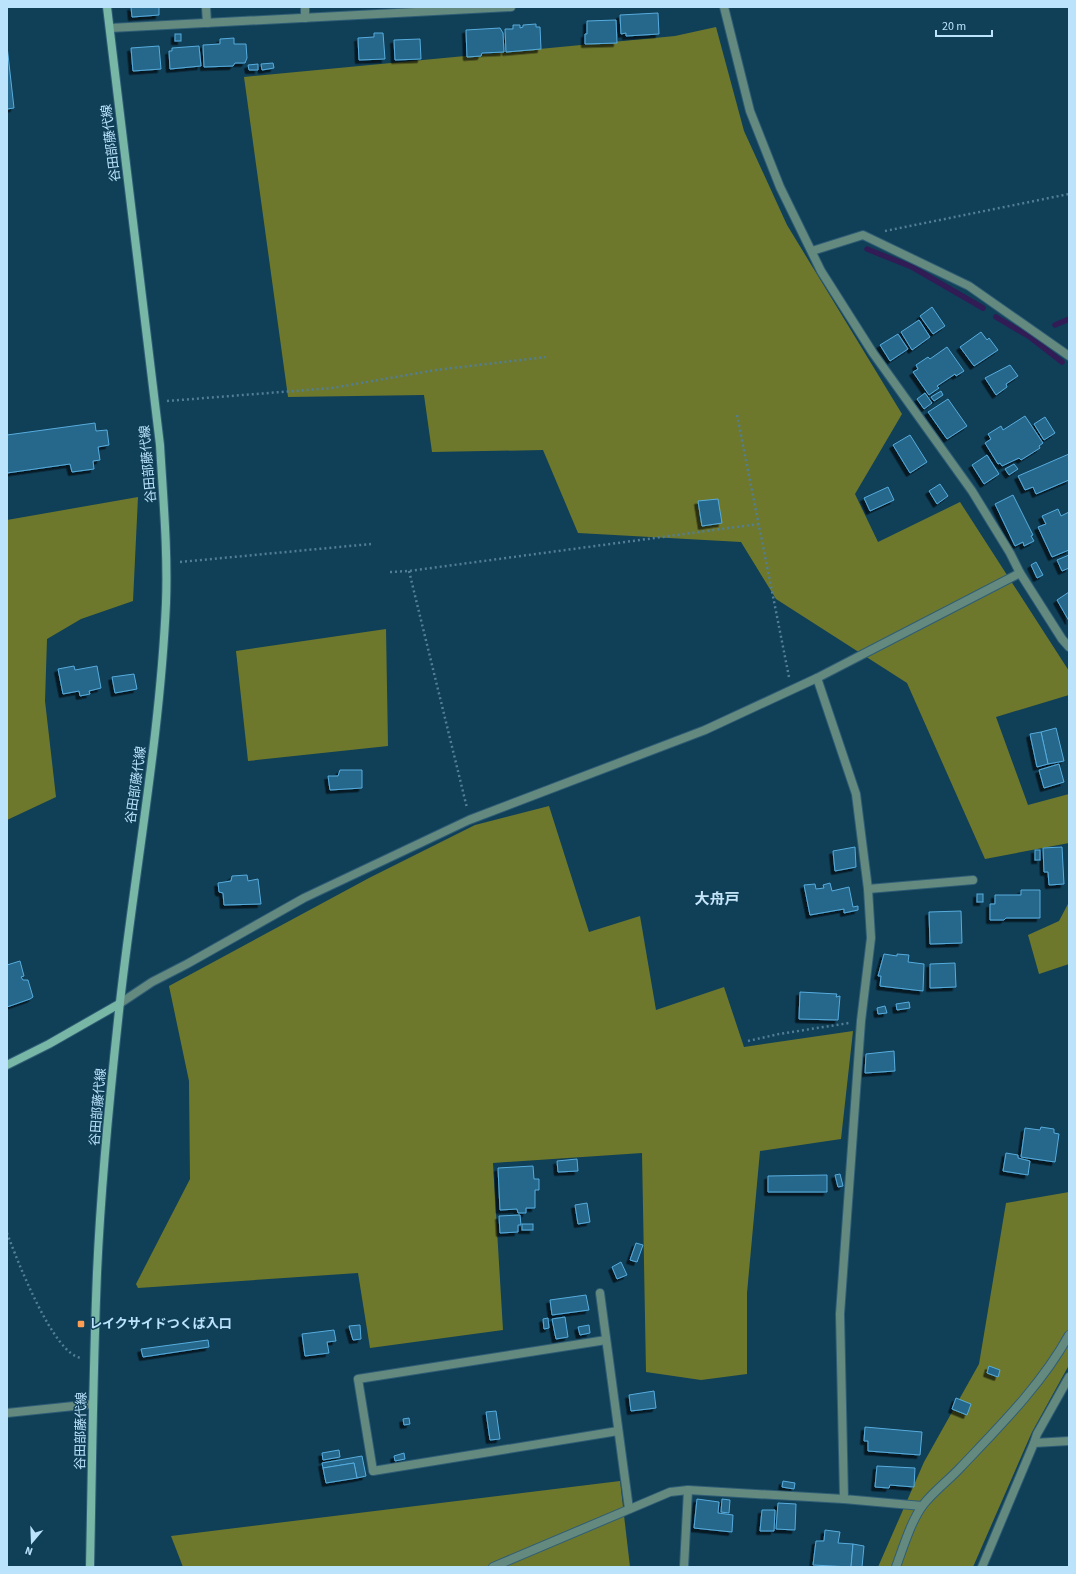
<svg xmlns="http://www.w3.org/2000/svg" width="1076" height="1574" font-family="'Source Sans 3','Noto Sans JP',sans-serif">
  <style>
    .forest { fill: #6e782c }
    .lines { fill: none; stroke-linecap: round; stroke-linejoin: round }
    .stream { stroke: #311c56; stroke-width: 5.5 }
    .building { fill: #25678b; stroke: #57acdd; filter: url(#shadow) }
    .street-casing { stroke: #2f5d76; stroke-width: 10 }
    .secondary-casing { stroke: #2f5d76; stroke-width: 10 }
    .path { stroke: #527e97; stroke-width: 2.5; stroke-dasharray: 2 3; stroke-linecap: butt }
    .street { stroke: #648a7f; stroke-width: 8 }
    .secondary { stroke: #78b6a6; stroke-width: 8 }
    .poi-dot { fill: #fc9d54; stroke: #103f58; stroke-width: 1.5 }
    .labels { text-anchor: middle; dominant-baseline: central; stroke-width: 3; stroke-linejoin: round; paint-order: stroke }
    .street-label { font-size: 13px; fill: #bbe3fc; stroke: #103f58 }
    .poi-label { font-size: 13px; font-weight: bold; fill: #bbe3fc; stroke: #103f58; text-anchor: start }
    .quarter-label { font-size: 15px; font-weight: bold; fill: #c5e5f9; stroke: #103f58 }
  </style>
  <defs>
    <filter id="shadow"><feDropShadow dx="-3.5" dy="3.5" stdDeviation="0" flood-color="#0009"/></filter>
  </defs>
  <rect width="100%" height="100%" fill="#103f58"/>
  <g class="forest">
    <polygon points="716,27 744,131 787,225 902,414 855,494 878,542 960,502 1069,671 1069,695 996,717 1028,805 1069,794 1069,843 985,859 907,683 776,599 741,542 578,533 543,450 432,452 424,395 288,397 244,77 675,36"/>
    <polygon points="138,497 133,601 81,619 47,639 45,701 56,797 7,820 7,520"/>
    <polygon points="386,629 388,746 248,761 236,651"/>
    <polygon points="549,806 589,932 640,916 656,1010 724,987 744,1047 853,1031 841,1139 760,1151 747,1293 747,1374 701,1380 646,1372 642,1153 493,1163 503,1330 370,1348 358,1273 138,1288 136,1284 190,1179 189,1081 169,986 369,878 475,825"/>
    <polygon points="1069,902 1069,964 1039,974 1028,935 1059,921"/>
    <polygon points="1069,1192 1069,1365 1032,1432 973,1567 878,1567 924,1462 979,1364 1006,1203"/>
    <polygon points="620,1481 630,1567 183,1567 171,1536"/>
  </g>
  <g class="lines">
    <g class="stream">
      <polyline points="867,249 912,267 983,308"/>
      <polyline points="996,317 1030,337 1062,362"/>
      <polyline points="1055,325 1069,319"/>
    </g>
  </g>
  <g class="building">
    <polygon points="131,7 159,7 159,15 132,17"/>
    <polygon points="658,13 659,34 626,36 626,33 621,34 620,15"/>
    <polygon points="616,20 617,43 585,44 585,34 587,34 587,21"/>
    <polygon points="536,24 536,27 540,27 541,49 506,52 505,29 513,29 513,25 520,25 520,28 523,27 523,25"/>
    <polygon points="500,28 503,33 504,52 482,53 481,56 467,57 466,30"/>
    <polygon points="374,33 383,33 385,59 359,60 358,38 374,37"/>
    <rect x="175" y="34" width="6" height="7"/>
    <polygon points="234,38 234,44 246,44 247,58 245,63 235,63 233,66 204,67 203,45 220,44 220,39"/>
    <polygon points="420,39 421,59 395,60 394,40"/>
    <polygon points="7,46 14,108 7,109"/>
    <polygon points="159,46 161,69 133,71 131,48"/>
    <polygon points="199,46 201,66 170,69 169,51 172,51 172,48"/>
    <polygon points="273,63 274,68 262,70 261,64"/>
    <polygon points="258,64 258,70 249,70 248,65"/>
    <polygon points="932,307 945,326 933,334 920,316"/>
    <polygon points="919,320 930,337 912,350 901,332"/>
    <polygon points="981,332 987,340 989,338 998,350 974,366 960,347"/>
    <polygon points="898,334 908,349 890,361 880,345"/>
    <polygon points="947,347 964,371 956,376 955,374 937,386 939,388 929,395 913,372 918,369 916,365 928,357 930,359"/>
    <polygon points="1010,365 1018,376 1006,384 1007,387 996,395 985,378"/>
    <polygon points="941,391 943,395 934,401 931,397"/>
    <polygon points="925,393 932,403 924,409 917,399"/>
    <polygon points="948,399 967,426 947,439 928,412"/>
    <polygon points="1025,416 1043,443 1039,446 1040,448 1021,460 1019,458 1002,466 1000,463 998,464 985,443 991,439 988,434 1001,426 1003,430"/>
    <polygon points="1045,417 1055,433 1044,440 1034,424"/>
    <polygon points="95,423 96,431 107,430 109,445 98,447 100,460 93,461 94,469 72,472 70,464 7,473 7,435"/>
    <polygon points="910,435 927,462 910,473 893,445"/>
    <polygon points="1069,454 1069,480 1036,494 1033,487 1025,490 1018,476"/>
    <polygon points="987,455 999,474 984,484 972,465"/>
    <polygon points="1014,464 1018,469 1009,475 1005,469"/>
    <polygon points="940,484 948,496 937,504 929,491"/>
    <polygon points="888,487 894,500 870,511 864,498"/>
    <polygon points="1013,495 1033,535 1031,536 1034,541 1024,546 1023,542 1015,546 995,504"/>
    <polygon points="718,499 722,523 702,526 698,501"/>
    <polygon points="1058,509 1061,516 1069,512 1069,550 1052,557 1038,527 1046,524 1042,516"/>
    <polygon points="1069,555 1069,568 1062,571 1057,560"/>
    <polygon points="1036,562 1043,575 1037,578 1031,565"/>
    <polygon points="1069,592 1069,621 1057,600"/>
    <polygon points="74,666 75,670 97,666 101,688 89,691 90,694 80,696 79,691 63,694 58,669"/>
    <polygon points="134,674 137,689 115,693 112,677"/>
    <polygon points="1056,728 1064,761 1048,764 1041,732"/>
    <polygon points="1041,732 1048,764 1037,767 1030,734"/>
    <polygon points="1059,764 1064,782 1044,788 1039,770"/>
    <polygon points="340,770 362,770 362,788 330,790 328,776 338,776"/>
    <polygon points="855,847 856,867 835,871 833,851"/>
    <polygon points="1062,847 1064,884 1049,885 1048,872 1044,872 1043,848"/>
    <rect x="1035" y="850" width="5" height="10"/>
    <polygon points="247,875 248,881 258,879 261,904 224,905 223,893 219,892 218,883 231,881 232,876"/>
    <polygon points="830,883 832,891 849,887 853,907 858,906 858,910 844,913 844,909 810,915 804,885 815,884 816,889 824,888 823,885"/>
    <polygon points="1021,890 1040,890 1040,918 1006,918 1004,920 990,920 990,904 995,904 995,895 1021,895"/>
    <rect x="977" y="894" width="6" height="8"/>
    <polygon points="961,911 962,943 930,944 929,912"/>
    <polygon points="884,954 897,956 897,954 909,955 908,962 924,964 923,991 880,986 881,976 878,976"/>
    <polygon points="20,961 24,976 21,977 23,980 28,980 33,997 30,999 7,1007 7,965"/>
    <polygon points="955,963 956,987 930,988 930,964"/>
    <polygon points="800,992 837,994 836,997 840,996 838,1020 799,1019"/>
    <polygon points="909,1002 910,1008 897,1010 896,1004"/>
    <polygon points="885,1006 887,1013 878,1014 877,1008"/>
    <polygon points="894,1051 895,1071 865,1073 866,1054"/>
    <polygon points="1041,1127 1054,1129 1054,1133 1059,1134 1055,1162 1021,1157 1025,1128 1040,1130"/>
    <polygon points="1006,1153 1018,1155 1018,1158 1030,1161 1028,1175 1003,1171"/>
    <polygon points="577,1159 578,1171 558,1172 557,1161"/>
    <polygon points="533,1166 534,1179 539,1179 539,1190 535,1190 535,1208 526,1208 526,1213 518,1213 517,1209 500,1210 498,1168"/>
    <polygon points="840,1174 843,1186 838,1187 835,1175"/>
    <polygon points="827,1175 827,1192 768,1192 768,1176"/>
    <polygon points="587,1203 590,1222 578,1224 575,1205"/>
    <polygon points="520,1215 521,1225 518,1225 518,1232 500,1233 499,1216"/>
    <rect x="522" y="1224" width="11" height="6"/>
    <polygon points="636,1243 643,1245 637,1262 630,1260"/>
    <polygon points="621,1262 627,1275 617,1279 612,1267"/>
    <polygon points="586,1295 589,1310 552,1315 550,1300"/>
    <polygon points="565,1317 568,1337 556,1339 552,1319"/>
    <polygon points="548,1318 549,1328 544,1329 543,1319"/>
    <polygon points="360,1325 361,1339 353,1340 349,1326"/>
    <polygon points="589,1325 590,1333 580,1335 578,1327"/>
    <polygon points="334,1330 336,1341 327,1342 329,1353 305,1356 302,1334"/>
    <polygon points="208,1340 209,1347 143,1357 141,1349"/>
    <polygon points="989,1366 1000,1370 998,1377 987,1373"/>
    <polygon points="654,1391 656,1408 631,1411 629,1395"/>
    <polygon points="956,1398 971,1404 967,1415 952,1409"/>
    <polygon points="496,1411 500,1439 490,1440 486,1412"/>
    <polygon points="409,1418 410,1424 404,1425 403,1419"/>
    <polygon points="865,1427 922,1432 920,1455 868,1451 868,1441 864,1441"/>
    <polygon points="339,1450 340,1457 323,1460 322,1453"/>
    <polygon points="404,1453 405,1459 395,1461 394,1456"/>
    <polygon points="362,1456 366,1476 357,1478 354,1463 323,1468 322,1463"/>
    <polygon points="354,1463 357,1478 326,1483 323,1468"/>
    <polygon points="877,1466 915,1468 914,1487 890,1485 889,1488 875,1487"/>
    <polygon points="783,1481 795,1483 794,1489 782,1487"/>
    <polygon points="697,1499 719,1502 718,1513 733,1515 732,1532 694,1528"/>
    <polygon points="722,1499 730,1500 729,1513 721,1512"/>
    <polygon points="778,1503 796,1504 795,1530 776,1529"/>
    <polygon points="762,1510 775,1510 774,1531 760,1531"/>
    <polygon points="825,1530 840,1532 838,1543 853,1544 851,1567 813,1565 816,1541 824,1541"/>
    <polygon points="853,1544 864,1546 862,1567 851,1567"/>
  </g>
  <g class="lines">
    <defs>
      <g id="street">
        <polyline points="206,7 207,23"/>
        <polyline points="305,7 305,18"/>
        <polyline points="724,7 750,111 780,187 821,271 873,353 972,491 1010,553 1020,573 1062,639 1069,647"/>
        <polyline points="110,28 511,7"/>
        <polyline points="812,251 863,235 969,286 1069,356"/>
        <polyline points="817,678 856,794 868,889 871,938 861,1021 840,1314 844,1499 922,1506"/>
        <polyline points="868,889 973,880"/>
        <polyline points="119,1004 152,982 187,964 304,898 469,820 705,730 817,678 1020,573"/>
        <polyline points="600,1293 629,1509"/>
        <polyline points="606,1340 358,1379 373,1471 618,1431"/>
        <polyline points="7,1413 93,1404"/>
        <polyline points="1034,1443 1037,1434 1069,1377"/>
        <polyline points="493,1567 670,1492 688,1490 844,1499"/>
        <polyline points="684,1567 688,1490"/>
        <path d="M 896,1567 C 903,1548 911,1521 923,1505 C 934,1491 949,1480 961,1467 C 1000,1426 1042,1384 1069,1335"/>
        <polyline points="982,1567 1034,1443 1069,1441"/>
      </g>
      <g id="secondary">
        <polyline points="7,1065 49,1044 119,1004"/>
        <path d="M 90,1567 C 92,1469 93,1371 97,1273 C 101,1183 110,1092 120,1002 C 135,869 160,737 166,603 C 168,551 163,497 160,445 L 107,7"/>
      </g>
    </defs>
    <use href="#street" class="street-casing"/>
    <use href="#secondary" class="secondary-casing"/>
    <g class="path">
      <polyline points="885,231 1069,194"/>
      <polyline points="167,401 332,388 436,370 546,357"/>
      <polyline points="737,415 789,677"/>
      <polyline points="180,562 371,544"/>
      <polyline points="409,571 467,808"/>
      <polyline points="390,572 409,571 759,524"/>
      <polyline points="748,1041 779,1034 849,1023"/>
      <path d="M 7,1233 C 16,1257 54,1357 82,1358"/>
    </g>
    <use href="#street" class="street"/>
    <use href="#secondary" class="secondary"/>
  </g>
  <rect class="poi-dot" x="77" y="1320" width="8" height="8" rx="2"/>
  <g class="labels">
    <g class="street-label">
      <text transform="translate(111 143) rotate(-97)">谷田部藤代線</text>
      <text transform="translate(148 464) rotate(-95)">谷田部藤代線</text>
      <text transform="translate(136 785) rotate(-82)">谷田部藤代線</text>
      <text transform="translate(98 1107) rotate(-85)">谷田部藤代線</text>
      <text transform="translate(81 1431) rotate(-89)">谷田部藤代線</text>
    </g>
    <g class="poi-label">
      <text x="89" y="1324">レイクサイドつくば入口</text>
    </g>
    <g class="quarter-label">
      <text x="717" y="899">大舟戸</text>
    </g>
  </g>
  <rect width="1076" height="1574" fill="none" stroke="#bbe3fc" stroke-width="16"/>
  <g transform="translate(32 1542) rotate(199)" stroke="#103f58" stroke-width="3" paint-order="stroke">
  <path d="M0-3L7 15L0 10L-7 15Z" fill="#bbe3fc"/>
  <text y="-6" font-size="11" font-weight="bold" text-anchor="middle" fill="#bbe3fc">N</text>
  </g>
  <path d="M936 30v6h56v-6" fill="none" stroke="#bbe3fc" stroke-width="2"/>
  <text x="942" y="30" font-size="12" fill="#bbe3fc" stroke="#103f58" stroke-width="3" paint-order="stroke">20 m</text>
</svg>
